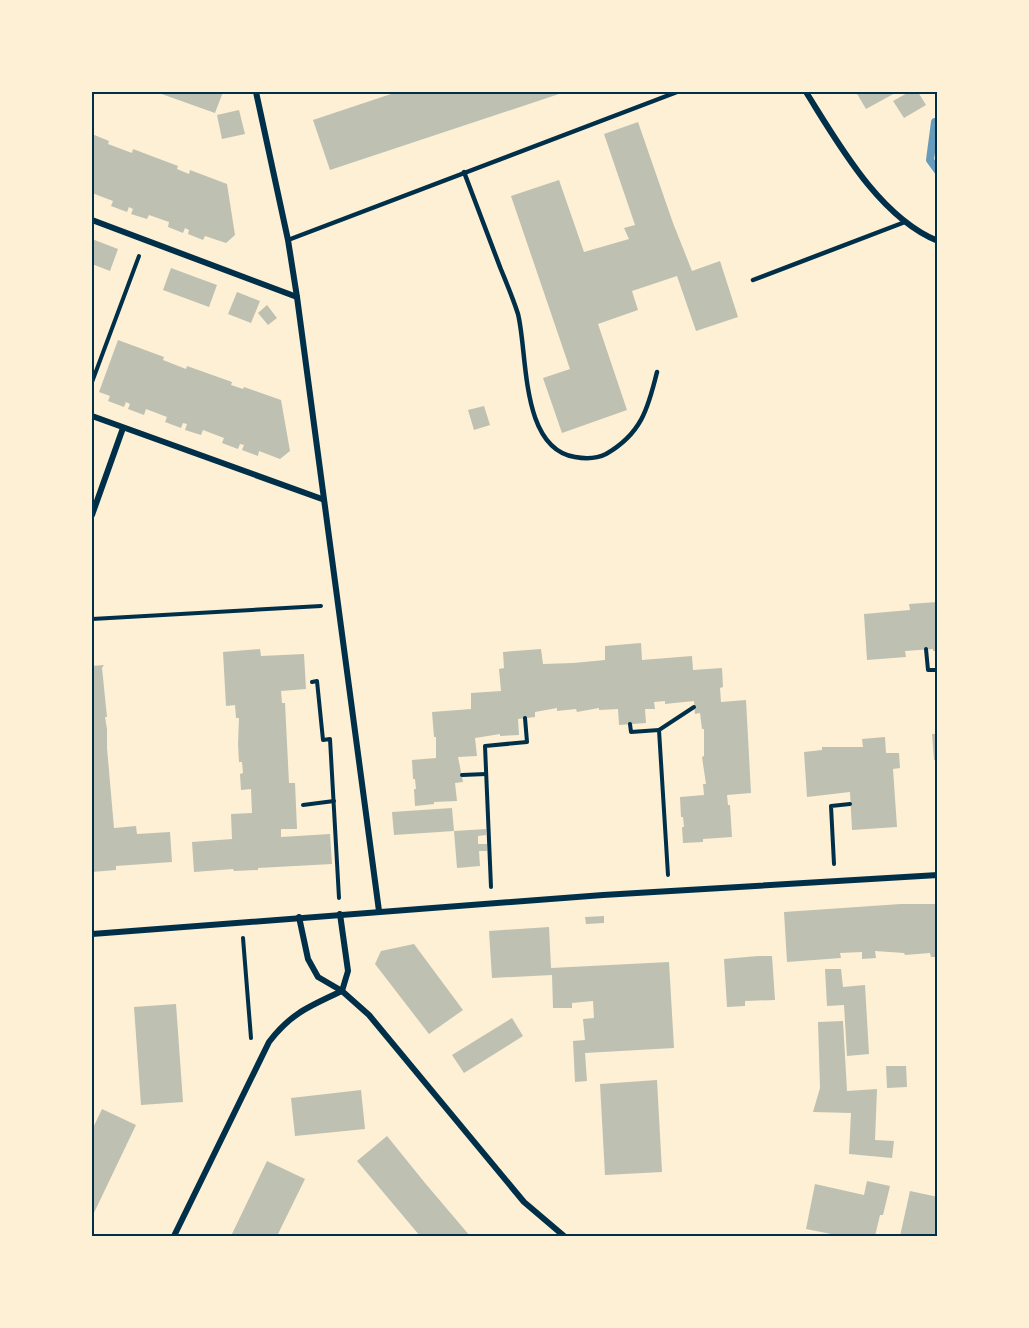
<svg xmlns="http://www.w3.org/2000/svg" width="1029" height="1328" font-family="Overpass,sans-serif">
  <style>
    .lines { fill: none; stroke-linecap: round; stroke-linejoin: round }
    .stream { stroke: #669bbc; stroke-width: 8 }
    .building { fill: #bec0b2 }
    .path { stroke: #003049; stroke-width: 4 }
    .service { stroke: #003049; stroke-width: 4.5 }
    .minor { stroke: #003049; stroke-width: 6 }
    .neatline { fill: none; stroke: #003049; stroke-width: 2 }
  </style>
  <rect width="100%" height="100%" fill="#fdf0d5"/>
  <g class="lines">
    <polyline class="stream" points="935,122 930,160 938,171"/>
  </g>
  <g class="building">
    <polygon points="156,92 223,92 215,113"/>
    <polygon points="397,92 565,92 330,170 313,120"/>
    <polygon points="856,92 897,92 866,109"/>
    <polygon points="909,92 918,92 926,105 904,118 893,101"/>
    <polygon points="239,110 245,134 222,139 217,115"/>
    <polygon points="638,122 673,223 692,271 720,261 738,317 696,331 677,276 632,291 638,310 598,324 627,410 562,433 543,378 570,369 511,196 559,180 584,252 629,239 624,228 635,225 604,134"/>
    <polygon points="92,134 109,141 108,144 132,153 133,149 178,166 177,169 189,174 190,170 227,184 235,235 226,243 205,236 203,240 188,234 189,230 185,228 183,233 168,227 169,222 149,215 147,219 131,214 133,209 129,207 127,212 111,206 113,201 92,193"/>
    <polygon points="92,239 118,249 110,271 92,264"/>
    <polygon points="171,268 217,285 209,307 163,290"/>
    <polygon points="237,292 260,301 251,323 228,314"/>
    <polygon points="267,305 277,318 268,325 258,313"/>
    <polygon points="118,340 164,357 163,360 186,369 187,366 232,382 231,385 243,389 244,387 281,400 290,451 280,459 259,451 258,456 242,450 244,445 240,444 238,449 222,443 224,438 203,430 201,435 185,430 187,424 183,423 181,428 165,422 167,417 146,409 144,415 128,409 130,404 126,402 124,407 108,401 110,396 99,392"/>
    <polygon points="484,406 490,425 474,430 468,410"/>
    <polygon points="938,602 938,651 933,651 933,649 905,651 906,657 867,660 864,614 910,610 909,604"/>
    <polygon points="641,643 642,660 692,656 693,670 722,668 723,687 720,688 721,702 746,700 751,793 727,795 728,805 730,805 732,837 703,839 703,842 683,843 682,827 684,827 683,817 681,817 680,797 704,795 703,784 706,784 702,757 704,756 704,729 702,729 700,713 695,714 694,701 665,704 665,701 654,702 655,709 645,709 646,723 619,725 618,709 599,710 599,708 577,712 576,709 557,711 557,708 535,712 535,717 518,719 519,735 500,736 500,734 475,738 477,756 458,757 463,782 455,783 457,801 434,802 434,804 415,806 414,789 416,789 415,779 413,779 412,760 436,758 436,737 434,737 432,712 471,709 471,693 501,691 499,669 504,668 503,652 541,649 543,664 573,663 605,660 605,646"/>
    <polygon points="260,649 261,656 304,654 306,689 281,691 282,703 285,703 289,783 295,783 297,829 281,829 281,837 330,834 332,864 258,868 258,870 234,871 233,869 194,872 192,842 232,839 231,814 252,813 251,789 241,790 240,774 243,773 242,762 239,762 238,744 239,718 236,718 235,705 226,706 223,652"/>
    <polygon points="104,665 102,668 107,717 105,717 107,729 107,748 114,828 136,826 137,834 170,832 172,862 116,866 116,870 92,872 92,666"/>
    <polygon points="932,734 938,734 938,760 934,760"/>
    <polygon points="885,737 886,753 899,753 900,768 893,769 897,827 852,830 850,792 807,797 804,752 822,750 822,747 863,747 862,739"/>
    <polygon points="452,808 454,831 486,829 486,835 478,836 478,844 487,844 487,851 479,851 480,866 457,868 454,831 394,835 392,812"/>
    <polygon points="901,904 938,904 938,957 931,957 930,953 905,955 904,953 875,951 876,958 862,959 862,952 840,953 841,958 787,962 784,912"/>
    <polygon points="604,916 604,923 586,924 585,917"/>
    <polygon points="549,927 551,968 669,962 674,1048 585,1053 587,1081 575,1082 573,1041 585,1040 583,1019 594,1018 593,1001 572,1003 572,1008 553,1008 552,975 492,978 489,931"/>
    <polygon points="414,944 463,1010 429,1034 375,964 381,951"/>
    <polygon points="758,956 772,956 775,1000 745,1001 745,1006 727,1007 724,959"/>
    <polygon points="825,969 841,969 843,987 865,985 869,1054 847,1056 844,1005 827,1006"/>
    <polygon points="176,1004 183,1102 141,1105 134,1007"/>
    <polygon points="512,1018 523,1036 464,1073 452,1055"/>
    <polygon points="843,1021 847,1091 877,1089 875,1140 894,1141 892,1158 849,1154 851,1113 813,1112 820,1088 818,1022"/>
    <polygon points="886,1066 906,1066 907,1087 887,1088"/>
    <polygon points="657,1080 662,1172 605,1175 600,1084"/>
    <polygon points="361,1090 365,1129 295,1136 291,1098"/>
    <polygon points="102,1109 136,1125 92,1217 92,1130"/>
    <polygon points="387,1136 425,1183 470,1236 420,1236 357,1161"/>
    <polygon points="267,1161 305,1179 277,1236 231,1236"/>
    <polygon points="867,1181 890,1186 883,1215 880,1215 875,1236 841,1236 806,1229 815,1184 864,1195"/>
    <polygon points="910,1191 938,1197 938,1236 900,1236"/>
  </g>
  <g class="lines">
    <g class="path">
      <polyline points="92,382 139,256"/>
      <polyline points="92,619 321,606"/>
      <polyline points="926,649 928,670 938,670"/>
      <polyline points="312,682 317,681 323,740 330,739 339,898"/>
      <polyline points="630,724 631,732 659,730 668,875"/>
      <polyline points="659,730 694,707"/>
      <polyline points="462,775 486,774"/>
      <polyline points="303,805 334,801"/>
      <polyline points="834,864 831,806 850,804"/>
      <polyline points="491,887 485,746 527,742 525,718"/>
      <polyline points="243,938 251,1038"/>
    </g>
    <g class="service">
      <path d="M 464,172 C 476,204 488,235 500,267 C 506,282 513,298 518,314 C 528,354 520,448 575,457 C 586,459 596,459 606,454 C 641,434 648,409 657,372"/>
      <polyline points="288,240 677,92"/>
      <polyline points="753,280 905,222"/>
    </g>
    <g class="minor">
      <polyline points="256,92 288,240 297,297 379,911"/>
      <path d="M 806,92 C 838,143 879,217 938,241"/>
      <polyline points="92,220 297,297"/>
      <polyline points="92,416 322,499"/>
      <polyline points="92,515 123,428"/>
      <polyline points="340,914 348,971 342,991"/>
      <polyline points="299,917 308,959 318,977 342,991 369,1015 524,1202 564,1236"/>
      <polyline points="92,934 603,895 938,875"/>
      <path d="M 174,1236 L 269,1042 C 291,1013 310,1006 342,991"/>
    </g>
  </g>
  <rect width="1029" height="1328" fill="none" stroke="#fdf0d5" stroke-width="186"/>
  <rect x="93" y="93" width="843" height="1142" class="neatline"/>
</svg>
